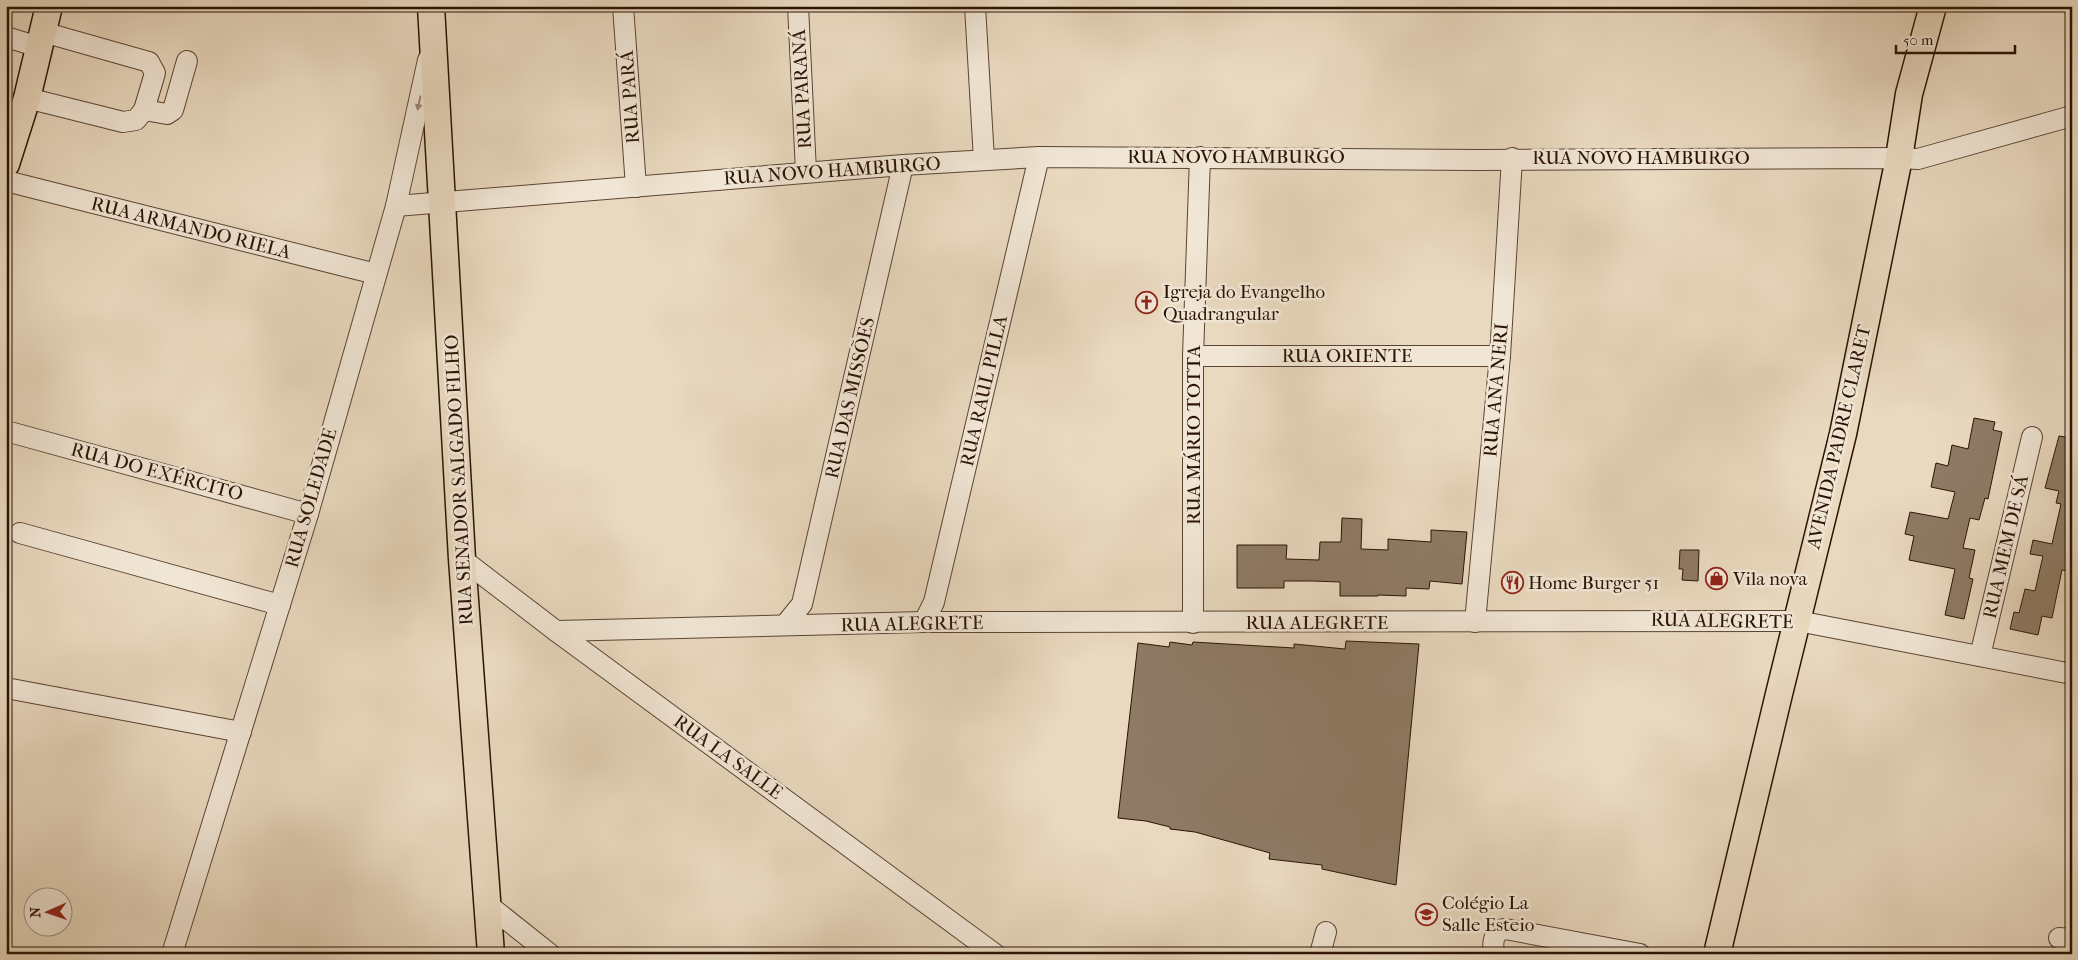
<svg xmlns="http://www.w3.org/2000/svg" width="2078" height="960" font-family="'IM FELL French Canon',serif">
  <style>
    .building { fill: #8e7a65; stroke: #2b1304 }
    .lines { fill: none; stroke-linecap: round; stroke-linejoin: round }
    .minor-casing { stroke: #5a4433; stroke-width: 22 }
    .major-casing { stroke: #2b1304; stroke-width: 29 }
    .minor { stroke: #f1e6d5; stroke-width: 20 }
    .major { stroke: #e9d9bf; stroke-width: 26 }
    .oneway { fill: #988777 }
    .labels { text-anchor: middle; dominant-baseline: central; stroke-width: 5; stroke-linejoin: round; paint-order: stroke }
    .street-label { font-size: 19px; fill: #2b1304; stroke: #f1e6d5 }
    .poi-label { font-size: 19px; fill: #2b1304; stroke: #f1e6d5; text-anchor: start }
  </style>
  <rect width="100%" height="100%" fill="#e9d9bf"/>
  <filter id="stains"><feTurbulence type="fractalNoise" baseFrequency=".004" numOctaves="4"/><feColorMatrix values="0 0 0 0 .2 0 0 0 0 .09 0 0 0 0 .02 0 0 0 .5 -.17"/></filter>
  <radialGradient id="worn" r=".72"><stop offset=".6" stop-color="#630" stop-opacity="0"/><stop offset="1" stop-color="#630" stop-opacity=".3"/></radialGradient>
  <g class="building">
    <polygon points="1974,418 1995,422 1993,430 2002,432 1988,499 1985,498 1979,520 1970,518 1963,548 1975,550 1969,578 1973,579 1964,619 1945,615 1955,569 1909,560 1914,536 1905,534 1910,512 1948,519 1955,492 1931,487 1936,463 1948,466 1952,445 1968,449"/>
    <polygon points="2059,436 2072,438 2072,559 2069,571 2062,570 2052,618 2042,616 2038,635 2010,629 2014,612 2019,613 2025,589 2035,591 2043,556 2030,554 2033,540 2052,544 2061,504 2056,503 2059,491 2045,488"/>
    <polygon points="1342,518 1362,519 1361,549 1388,550 1388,539 1431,542 1431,530 1467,532 1462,584 1430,581 1429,589 1406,588 1406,596 1378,595 1378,596 1340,596 1340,582 1313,581 1284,581 1284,588 1237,588 1237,545 1287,545 1286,559 1319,560 1320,542 1341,542"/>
    <polygon points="1680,550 1699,550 1698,581 1682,580 1683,569 1679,569"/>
    <polygon points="1346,641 1419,644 1396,885 1322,869 1322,865 1269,859 1270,853 1195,832 1170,829 1170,827 1146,821 1118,818 1138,643 1169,647 1170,642 1192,645 1193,642 1294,648 1294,644 1345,649"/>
  </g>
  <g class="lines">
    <defs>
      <g id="minor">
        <polyline points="623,6 636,187"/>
        <polyline points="798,6 806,172"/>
        <polyline points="975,6 984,160"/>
        <polyline points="6,37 39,47"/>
        <polyline points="27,98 123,122 136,120 144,110 155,73 149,62 50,34 44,31"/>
        <polyline points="144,110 167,114 173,110 187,61"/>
        <polyline points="6,181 376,274"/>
        <polyline points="396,206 903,165 1039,157 1477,160 1899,158 1918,159 2072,116"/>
        <polyline points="1193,356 1500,356"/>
        <polyline points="6,431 308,514"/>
        <polyline points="20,533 280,605"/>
        <polyline points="462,559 556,631 995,954"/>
        <polyline points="924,622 934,602 1039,157"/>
        <polyline points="1475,622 1500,356 1512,158"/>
        <polyline points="1193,623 1193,356 1200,157"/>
        <polyline points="785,625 802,604 903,165"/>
        <polyline points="556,631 924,622 1798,621 2072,674"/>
        <polyline points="1980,656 2032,437"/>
        <polyline points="6,688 241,732"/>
        <polyline points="487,904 550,954"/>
        <polyline points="2059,938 2072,939"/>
        <polyline points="172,954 308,514 396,206 428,60"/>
        <polyline points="1320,954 1326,932"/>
        <path d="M 1495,954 C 1491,944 1494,930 1505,929 L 1640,954"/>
      </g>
      <g id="major">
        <polyline points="431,6 462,559 491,954"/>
        <polyline points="6,164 27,98 49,6"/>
        <polyline points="1717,954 1779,694 1843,434 1899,158 1909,94 1933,6"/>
      </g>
    </defs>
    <use href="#minor" class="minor-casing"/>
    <use href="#major" class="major-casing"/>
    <use href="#minor" class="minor"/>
    <use href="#major" class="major"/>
  </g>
  <defs><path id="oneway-solid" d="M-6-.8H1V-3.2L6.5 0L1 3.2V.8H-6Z" transform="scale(1.25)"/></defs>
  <use class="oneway" href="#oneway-solid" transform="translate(419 103) rotate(102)"/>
  <defs>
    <symbol id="church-ring" viewBox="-11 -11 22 22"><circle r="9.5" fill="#f1e6d5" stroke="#8f2418" stroke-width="1.5"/><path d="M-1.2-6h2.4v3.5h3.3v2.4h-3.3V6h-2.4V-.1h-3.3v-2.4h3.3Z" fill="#8f2418"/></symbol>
    <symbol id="shop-ring" viewBox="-11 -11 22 22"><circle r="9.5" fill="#f1e6d5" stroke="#8f2418" stroke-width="1.5"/><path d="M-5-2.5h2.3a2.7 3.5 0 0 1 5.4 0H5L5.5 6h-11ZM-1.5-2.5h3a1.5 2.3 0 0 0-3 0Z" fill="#8f2418"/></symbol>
    <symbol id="restaurant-ring" viewBox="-11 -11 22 22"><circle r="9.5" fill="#f1e6d5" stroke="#8f2418" stroke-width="1.5"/><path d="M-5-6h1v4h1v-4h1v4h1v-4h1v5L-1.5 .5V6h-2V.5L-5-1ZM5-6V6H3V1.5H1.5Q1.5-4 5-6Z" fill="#8f2418"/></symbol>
    <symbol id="school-ring" viewBox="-11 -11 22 22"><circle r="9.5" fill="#f1e6d5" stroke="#8f2418" stroke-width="1.5"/><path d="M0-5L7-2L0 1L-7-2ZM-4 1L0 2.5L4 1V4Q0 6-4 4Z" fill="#8f2418"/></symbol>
  </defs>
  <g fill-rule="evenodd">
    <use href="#church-ring" x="1134" y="290" width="25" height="25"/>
    <use href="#shop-ring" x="1704" y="566" width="25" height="25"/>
    <use href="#restaurant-ring" x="1500" y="570" width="25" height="25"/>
    <use href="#school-ring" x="1414" y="902" width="25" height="25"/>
  </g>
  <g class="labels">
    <g class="street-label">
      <text transform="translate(802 89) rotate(-93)">RUA PARANÁ</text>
      <text transform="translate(630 97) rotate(-94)">RUA PARÁ</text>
      <text x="1236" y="157">RUA NOVO HAMBURGO</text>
      <text x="1641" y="158">RUA NOVO HAMBURGO</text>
      <text transform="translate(832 171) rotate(-4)">RUA NOVO HAMBURGO</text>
      <text transform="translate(191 228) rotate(14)">RUA ARMANDO RIELA</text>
      <text x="1347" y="356">RUA ORIENTE</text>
      <text transform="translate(1496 390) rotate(-85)">RUA ANA NERI</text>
      <text transform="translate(984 391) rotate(-77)">RUA RAUL PILLA</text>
      <text transform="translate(850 398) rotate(-77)">RUA DAS MISSÕES</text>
      <text transform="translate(1194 435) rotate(-90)">RUA MÁRIO TOTTA</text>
      <text transform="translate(1839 437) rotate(-77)">AVENIDA PADRE CLARET</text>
      <text transform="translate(157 472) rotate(15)">RUA DO EXÉRCITO</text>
      <text transform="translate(459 480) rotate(-93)">RUA SENADOR SALGADO FILHO</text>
      <text transform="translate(311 498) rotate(-74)">RUA SOLEDADE</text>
      <text transform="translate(2006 547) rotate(-77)">RUA MEM DE SÁ</text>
      <text transform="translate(1722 621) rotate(1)">RUA ALEGRETE</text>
      <text x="1317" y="623">RUA ALEGRETE</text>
      <text transform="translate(912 624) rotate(-1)">RUA ALEGRETE</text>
      <text transform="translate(728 757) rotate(36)">RUA LA SALLE</text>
    </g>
    <g class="poi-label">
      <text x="1163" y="292">Igreja do Evangelho<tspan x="1163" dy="22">Quadrangular</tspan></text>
      <text x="1733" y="579">Vila nova</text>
      <text x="1528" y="583">Home Burger 51</text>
      <text x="1442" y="903">Colégio La<tspan x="1442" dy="22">Salle Esteio</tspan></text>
    </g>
  </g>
  <rect width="2078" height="960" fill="none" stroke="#e9d9bf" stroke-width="25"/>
  <rect x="8" y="8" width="2063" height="945" fill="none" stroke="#2b1304" stroke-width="2.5"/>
  <rect x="12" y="12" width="2053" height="935" fill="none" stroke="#2b1304"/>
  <g transform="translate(48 912) rotate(268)"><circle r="24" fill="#f1e6d5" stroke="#a29281"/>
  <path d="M0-4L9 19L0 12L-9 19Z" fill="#8f2418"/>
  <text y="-8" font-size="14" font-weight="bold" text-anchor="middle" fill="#2b1304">N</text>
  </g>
  <path d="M1896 45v8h119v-8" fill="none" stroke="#2b1304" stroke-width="2.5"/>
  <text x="1903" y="45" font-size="15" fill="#2b1304" stroke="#f1e6d5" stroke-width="4" paint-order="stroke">50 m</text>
  <rect width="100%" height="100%" filter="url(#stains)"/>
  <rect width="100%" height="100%" fill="url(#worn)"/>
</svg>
